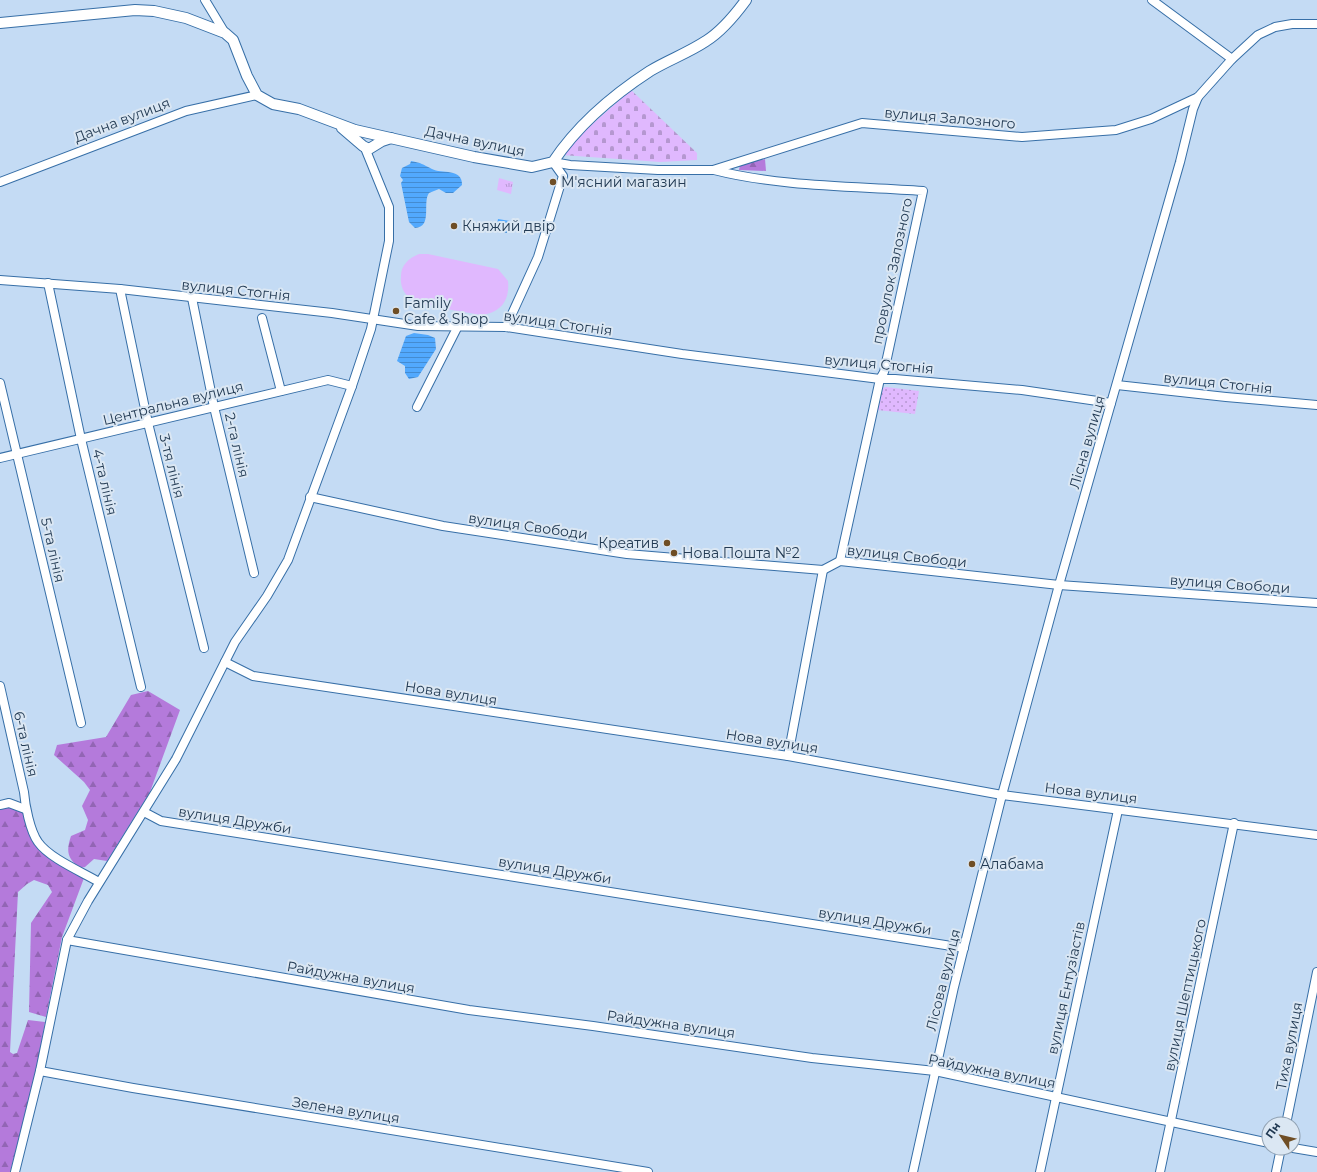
<svg xmlns="http://www.w3.org/2000/svg" width="1317" height="1172" font-family="Montserrat,sans-serif">
  <style>
    .grass { fill: url(#grass-dots) }
    .forest { fill: url(#forest-firs) }
    .cemetery { fill: url(#cemetery-stones) }
    .park { fill: url(#park-tufts) }
    .pitch { fill: #e0b8fe }
    .water { fill: url(#water-rules) }
    .lines { fill: none; stroke-linecap: round; stroke-linejoin: round }
    .minor-casing { stroke: #376fa7; stroke-width: 10 }
    .tertiary-casing { stroke: #376fa7; stroke-width: 12 }
    .minor { stroke: #fff; stroke-width: 8 }
    .tertiary { stroke: #fff; stroke-width: 10 }
    .poi-dot { fill: #6f4e25; stroke: #dbe7f3; stroke-width: 1.5 }
    .labels { text-anchor: middle; dominant-baseline: central; stroke-width: 4; stroke-linejoin: round; paint-order: stroke }
    .street-label { font-size: 14px; fill: #223a53; stroke: #dbe7f3 }
    .poi-label { font-size: 14px; fill: #223a53; stroke: #dbe7f3; text-anchor: start }
  </style>
  <defs>
    <pattern id="grass-dots" width="8" height="8" patternUnits="userSpaceOnUse"><rect width="8" height="8" fill="#e0b8fe"/><path d="M2 2h.1M6 6h.1" fill="none" stroke="#b597d0" stroke-width="1.8" stroke-linecap="round"/></pattern>
    <pattern id="forest-firs" width="22" height="20" patternUnits="userSpaceOnUse"><rect width="22" height="20" fill="#b47adb"/><path d="M5 1l3.5 6h-7zM16 11l3.5 6h-7z" fill="#9265b4"/></pattern>
    <pattern id="cemetery-stones" width="16" height="16" patternUnits="userSpaceOnUse"><rect width="16" height="16" fill="#e0b8fe"/><path d="M2 7V4a2 2 0 0 1 4 0v3zM10 15v-3a2 2 0 0 1 4 0v3z" fill="#b597d0"/></pattern>
    <pattern id="park-tufts" width="24" height="20" patternUnits="userSpaceOnUse"><rect width="24" height="20" fill="#e0b8fe"/><path d="M3 7l-1-3M5 7V3M7 7l1-3M15 17l-1-3M17 17v-4M19 17l1-3" fill="none" stroke="#b597d0"/></pattern>
    <pattern id="water-rules" width="6" height="5" patternUnits="userSpaceOnUse"><rect width="6" height="5" fill="#52a9fe"/><path d="M0 2.5h6" fill="none" stroke="#448bd0"/></pattern>
  </defs>
  <rect width="100%" height="100%" fill="#c4dbf4"/>
  <polygon class="grass" points="886,387 919,391 915,414 877,410 881,389"/>
  <g class="forest">
    <polygon points="765,159 766,171 739,170 740,165"/>
    <path d="M 148,691 L 180,710 L 150,792 L 107,861 L 94,859 L 85,867 L 80,868 C 67,858 66,851 71,836 L 85,830 L 88,820 L 82,806 L 90,790 L 84,782 L 54,755 L 57,745 L 106,737 L 131,695 Z"/>
    <polygon points="10,806 24,811 28,832 38,848 84,878 62,937 46,1017 29,1012 31,923 52,892 48,885 34,880 27,884 18,892 10,1052 13,1054 17,1053 28,1020 45,1022 36,1076 10,1172 0,1172 0,808"/>
  </g>
  <polygon class="cemetery" points="631,90 697,153 697,160 660,162 562,155 562,151"/>
  <polygon class="park" points="499,178 513,182 511,194 497,190"/>
  <path class="pitch" d="M 419,254 L 428,254 L 498,269 L 508,281 C 510,300 501,313 481,315 C 466,312 421,306 410,298 C 403,293 400,285 401,276 C 401,265 409,258 419,254 Z"/>
  <g class="water">
    <path d="M 411,161 C 422,163 422,164 432,169 C 441,174 463,168 462,185 L 453,193 L 446,193 L 439,189 L 429,193 C 422,203 433,227 415,228 L 409,222 L 401,183 L 403,180 L 400,176 L 402,168 L 410,164 Z"/>
    <polygon points="498,219 510,221 507,233 496,231"/>
    <polygon points="414,333 428,335 435,338 436,349 418,377 409,379 405,373 405,366 397,361 406,336"/>
  </g>
  <g class="lines">
    <defs>
      <g id="minor">
        <polyline points="205,0 225,33"/>
        <polyline points="1152,0 1232,59"/>
        <polyline points="553,162 570,165 658,170 713,170 862,123 1022,137 1116,130 1151,119 1198,97 1232,59 1258,35 1275,27 1292,24 1317,24"/>
        <path d="M 714,170 C 781,187 854,186 923,191 L 884,372 L 880,379 L 840,561"/>
        <polyline points="0,182 186,111 257,95"/>
        <polyline points="0,280 120,289 332,313 418,326 506,327 682,354 880,379 895,379 1022,390 1111,403"/>
        <polyline points="48,283 81,439 141,687"/>
        <polyline points="120,289 148,423 204,648"/>
        <polyline points="192,298 214,407 254,573"/>
        <polyline points="262,318 281,391"/>
        <polyline points="506,327 538,257 563,176 553,162"/>
        <polyline points="0,383 81,723"/>
        <polyline points="1117,385 1226,397 1317,405"/>
        <polyline points="417,407 458,326"/>
        <polyline points="0,458 328,380 352,386"/>
        <polyline points="310,497 443,526 627,554 823,570 840,561 1059,585 1317,603"/>
        <polyline points="225,662 253,676 788,756 1002,795 1317,835"/>
        <path d="M 0,686 L 24,792 C 25,805 30,831 38,842 C 49,858 82,872 99,882"/>
        <polyline points="788,756 823,570"/>
        <polyline points="0,805 9,803 25,809"/>
        <polyline points="144,812 161,821 964,948"/>
        <polyline points="67,940 469,1010 593,1026 812,1058 935,1071 1269,1143"/>
        <polyline points="40,1071 133,1088 648,1172"/>
        <polyline points="1286,1124 1317,972"/>
        <polyline points="1293,1148 1317,1152"/>
        <polyline points="15,1172 40,1071 67,940 88,901 176,759 235,642 267,596 288,560 352,386 371,329 389,241 389,207 365,148"/>
        <polyline points="913,1172 954,987 1002,795 1059,585 1180,162 1193,109 1198,97"/>
        <polyline points="1040,1172 1118,810"/>
        <polyline points="1160,1172 1234,823"/>
        <polyline points="1276,1172 1281,1148"/>
      </g>
      <g id="tertiary">
        <path d="M 0,23 L 135,10 L 154,11 L 186,18 L 225,33 L 233,40 L 247,76 L 257,95 L 273,104 L 299,109 L 355,130 L 474,157 L 532,167 L 553,162 C 577,126 613,95 650,71 C 668,60 688,53 706,41 C 722,31 735,15 746,0"/>
        <polyline points="342,128 363,146 369,149 382,141 391,138"/>
      </g>
    </defs>
    <use href="#minor" class="minor-casing"/>
    <use href="#tertiary" class="tertiary-casing"/>
    <use href="#minor" class="minor"/>
    <use href="#tertiary" class="tertiary"/>
  </g>
  <g class="poi-dot">
    <circle cx="553" cy="182" r="4"/>
    <circle cx="454" cy="226" r="4"/>
    <circle cx="396" cy="311" r="4"/>
    <circle cx="667" cy="543" r="4"/>
    <circle cx="674" cy="553" r="4"/>
    <circle cx="972" cy="864" r="4"/>
  </g>
  <g class="labels">
    <g class="street-label">
      <text transform="translate(950 118) rotate(5)">вулиця Залозного</text>
      <text transform="translate(122 120) rotate(-21)">Дачна вулиця</text>
      <text transform="translate(475 141) rotate(12)">Дачна вулиця</text>
      <text transform="translate(892 271) rotate(-78)">провулок Залозного</text>
      <text transform="translate(236 290) rotate(6)">вулиця Стогнія</text>
      <text transform="translate(558 323) rotate(8)">вулиця Стогнія</text>
      <text transform="translate(879 364) rotate(5)">вулиця Стогнія</text>
      <text transform="translate(1218 383) rotate(6)">вулиця Стогнія</text>
      <text transform="translate(173 403) rotate(-14)">Центральна вулиця</text>
      <text transform="translate(1087 442) rotate(-74)">Лісна вулиця</text>
      <text transform="translate(237 445) rotate(77)">2-га лінія</text>
      <text transform="translate(172 466) rotate(76)">3-тя лінія</text>
      <text transform="translate(105 482) rotate(77)">4-та лінія</text>
      <text transform="translate(528 526) rotate(8)">вулиця Свободи</text>
      <text transform="translate(53 550) rotate(77)">5-та лінія</text>
      <text transform="translate(907 556) rotate(6)">вулиця Свободи</text>
      <text transform="translate(1230 584) rotate(4)">вулиця Свободи</text>
      <text transform="translate(451 693) rotate(9)">Нова вулиця</text>
      <text transform="translate(772 741) rotate(9)">Нова вулиця</text>
      <text transform="translate(26 744) rotate(77)">6-та лінія</text>
      <text transform="translate(1091 793) rotate(7)">Нова вулиця</text>
      <text transform="translate(235 820) rotate(9)">вулиця Дружби</text>
      <text transform="translate(555 870) rotate(9)">вулиця Дружби</text>
      <text transform="translate(875 921) rotate(9)">вулиця Дружби</text>
      <text transform="translate(351 977) rotate(10)">Райдужна вулиця</text>
      <text transform="translate(943 980) rotate(-76)">Лісова вулиця</text>
      <text transform="translate(1066 988) rotate(-78)">вулиця Ентузіастів</text>
      <text transform="translate(1185 995) rotate(-78)">вулиця Шептицького</text>
      <text transform="translate(671 1024) rotate(8)">Райдужна вулиця</text>
      <text transform="translate(1289 1046) rotate(-79)">Тиха вулиця</text>
      <text transform="translate(992 1071) rotate(11)">Райдужна вулиця</text>
      <text transform="translate(346 1110) rotate(9)">Зелена вулиця</text>
    </g>
    <g class="poi-label">
      <text x="561" y="182">М'ясний магазин</text>
      <text x="462" y="226">Княжий двір</text>
      <text x="404" y="303">Family<tspan x="404" dy="16">Cafe &amp; Shop</tspan></text>
      <text x="659" y="543" text-anchor="end">Креатив</text>
      <text x="682" y="553">Нова Пошта №2</text>
      <text x="980" y="864">Алабама</text>
    </g>
  </g>
  <g transform="translate(1281 1136) rotate(305)"><circle r="19" fill="#dbe7f3" stroke="#91a2b3"/>
  <path d="M0-3L7 15L0 10L-7 15Z" fill="#6f4e25"/>
  <text y="-6" font-size="11" font-weight="bold" text-anchor="middle" fill="#223a53">Пн</text>
  </g>
</svg>
